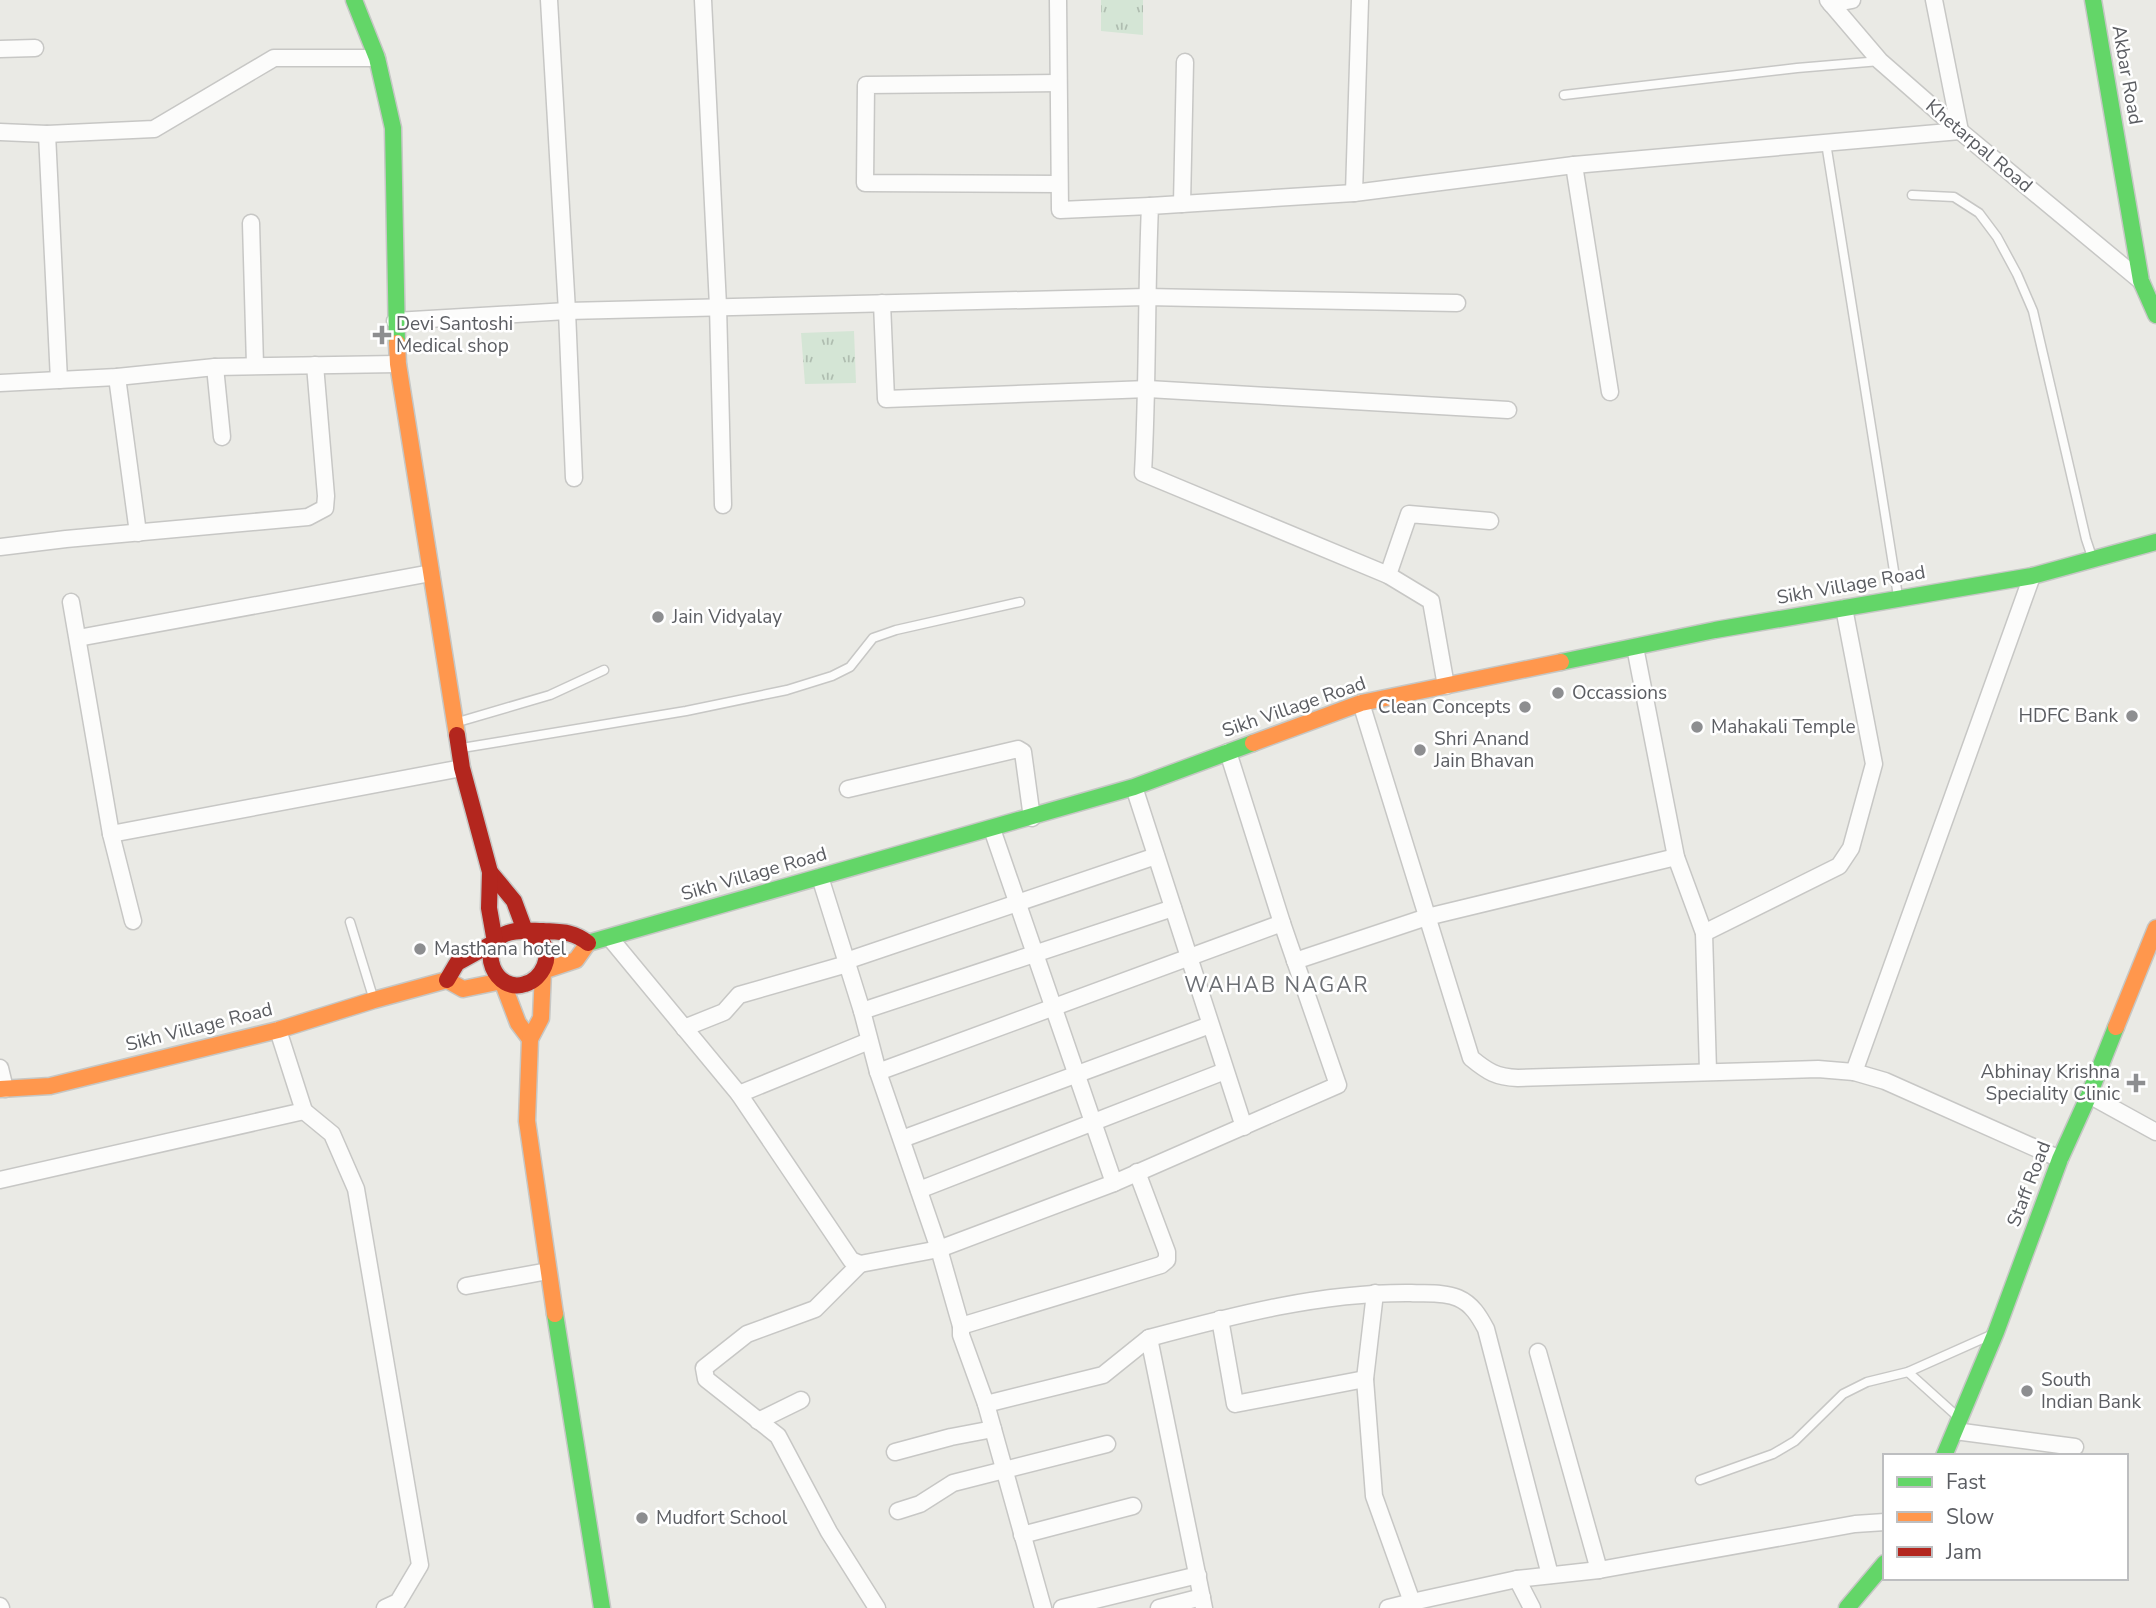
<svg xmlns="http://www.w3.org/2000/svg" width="2156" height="1608" font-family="'Nunito Sans',sans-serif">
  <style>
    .park { fill: url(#park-tufts) }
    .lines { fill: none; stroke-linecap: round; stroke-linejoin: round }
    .lane-casing { stroke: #c7c7c5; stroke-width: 11 }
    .street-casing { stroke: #c7c7c5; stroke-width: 19 }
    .fast-casing { stroke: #c6c7c5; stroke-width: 19 }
    .slow-casing { stroke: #c6c7c5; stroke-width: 19 }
    .jam-casing { stroke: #c6c7c5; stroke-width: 19 }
    .lane { stroke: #fcfcfb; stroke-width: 8 }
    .street { stroke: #fcfcfb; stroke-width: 16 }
    .fast { stroke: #63d668; stroke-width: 16 }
    .slow { stroke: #ff974d; stroke-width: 16 }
    .jam { stroke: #b3261e; stroke-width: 16 }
    .poi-dot { fill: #8d8e90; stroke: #fff; stroke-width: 2.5 }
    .labels { text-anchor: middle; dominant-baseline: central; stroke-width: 5; stroke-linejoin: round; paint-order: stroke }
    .street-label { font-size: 19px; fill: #5b5d62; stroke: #fff }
    .poi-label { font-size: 19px; fill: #5b5d62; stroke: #fff; text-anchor: start }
    .neighbourhood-label { font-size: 21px; letter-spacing: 2px; fill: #6c6f74; stroke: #fff }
  </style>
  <defs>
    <pattern id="park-tufts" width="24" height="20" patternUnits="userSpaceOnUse" patternTransform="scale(1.75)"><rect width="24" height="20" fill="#d4e5d5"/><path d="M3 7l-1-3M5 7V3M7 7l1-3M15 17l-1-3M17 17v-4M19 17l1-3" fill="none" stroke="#afbdb0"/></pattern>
  </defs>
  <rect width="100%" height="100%" fill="#eaeae5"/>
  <g class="park">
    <polygon points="1101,0 1143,0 1143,35 1101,31"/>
    <polygon points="854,331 856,383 805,384 801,333"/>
  </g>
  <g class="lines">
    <defs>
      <g id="lane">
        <polyline points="1564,95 1797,68 1880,61"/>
        <polyline points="1826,143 1898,596"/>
        <polyline points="1912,195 1954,197 1979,213 1997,237 2017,274 2033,311 2086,539 2092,557"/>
        <polyline points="458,722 550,695 604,670"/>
        <polyline points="462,748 686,711 787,690 832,676 850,667 873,638 896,630 1020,602"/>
        <polyline points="350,922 373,997"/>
        <polyline points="1908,1372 1958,1417"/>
        <polyline points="1700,1480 1773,1454 1795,1441 1843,1394 1867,1382 1908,1372 1991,1335"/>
      </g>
      <g id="street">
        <polyline points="549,0 567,311 574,478"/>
        <polyline points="703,0 718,306 723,505"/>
        <polyline points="1058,0 1060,210 1150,206"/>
        <polyline points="1828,0 1880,61 1960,131 2141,281"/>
        <polyline points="1831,4 1852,0"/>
        <polyline points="0,49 35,48"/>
        <polyline points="1058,83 866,85 865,183 1059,184"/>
        <polyline points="0,132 47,134 154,129 274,58 377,58"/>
        <polyline points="47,134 59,380"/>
        <polyline points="1574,165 1610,392"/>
        <polyline points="1354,193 1360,0"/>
        <polyline points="1182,204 1185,62"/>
        <polyline points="251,223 255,365"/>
        <polyline points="882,303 886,399 1148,389 1508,410"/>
        <polyline points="395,321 567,311 1146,297 1457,303"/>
        <polyline points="215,367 222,437"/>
        <polyline points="117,377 138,533"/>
        <polyline points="0,383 117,377 215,367 398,364"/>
        <polyline points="0,547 66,539 308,517 325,508 326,496 315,365"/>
        <polyline points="1388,575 1409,514 1490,521"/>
        <polyline points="71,602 111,834 133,921"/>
        <polyline points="78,638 431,573"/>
        <polyline points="1635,647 1676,857 1704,933 1708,1071"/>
        <path d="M 1446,686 L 1431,601 L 1388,575 L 1143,473 C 1148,384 1146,295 1150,206 L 1354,193 L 1574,165 L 1960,131 L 1934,0"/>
        <path d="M 1361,703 L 1471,1058 C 1488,1072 1496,1077 1518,1078 L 1818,1069 L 1854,1072 L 1885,1081 L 2060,1159"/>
        <polyline points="1134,787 1244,1127"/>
        <polyline points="848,789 1018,749 1023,752 1032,818"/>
        <polyline points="992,829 1114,1183"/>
        <polyline points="111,834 462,768"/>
        <polyline points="820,877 862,1011 878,1072 939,1249 961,1326 961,1335 986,1404 1043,1608"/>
        <polyline points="1704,933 1839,866 1851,848 1874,764 1844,608"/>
        <polyline points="610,938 739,1094 851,1260 860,1264 939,1249 1114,1183 1338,1085 1282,923"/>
        <polyline points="846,961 1156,856"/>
        <polyline points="1295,961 1427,917 1676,857"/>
        <polyline points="862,1011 1173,908"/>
        <polyline points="684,1028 724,1012 739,995 847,964"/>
        <polyline points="0,1068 5,1089"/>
        <polyline points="878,1072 1282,923 1228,752"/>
        <polyline points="1854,1072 2032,576"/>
        <polyline points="739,1094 869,1041"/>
        <polyline points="2089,1095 2156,1132"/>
        <polyline points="304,1111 332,1134 356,1189 420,1565 398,1602 385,1608"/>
        <polyline points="902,1139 1210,1025"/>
        <polyline points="0,1180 304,1111 278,1030"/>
        <polyline points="919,1190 1225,1071"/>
        <polyline points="860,1264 815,1309 747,1334 704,1368 706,1379 778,1436 829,1532 877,1608"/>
        <polyline points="466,1286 548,1271"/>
        <polyline points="1375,1293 1365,1379 1374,1496 1412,1602 1388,1608"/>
        <polyline points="1220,1319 1235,1404 1365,1379"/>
        <polyline points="961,1326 1161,1265 1167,1260 1167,1252 1137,1172"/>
        <path d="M 1149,1338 C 1235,1315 1322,1292 1411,1293 C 1426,1294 1444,1292 1458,1298 C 1472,1304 1479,1316 1486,1329 L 1550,1575"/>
        <polyline points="1538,1352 1599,1570"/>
        <polyline points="986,1404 1103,1375 1149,1338 1204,1608"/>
        <polyline points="758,1421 801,1400"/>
        <polyline points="1955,1431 2075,1447"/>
        <polyline points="895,1452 951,1437 993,1429"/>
        <polyline points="898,1511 920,1504 953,1483 1107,1444"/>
        <polyline points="1022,1535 1133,1506"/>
        <polyline points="1517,1579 1532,1608"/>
        <polyline points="1412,1602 1517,1579 1599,1570 1855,1524 1885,1522"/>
        <polyline points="0,1606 1,1608"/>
        <polyline points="1062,1608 1198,1575"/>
        <polyline points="1159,1608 1202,1597"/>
      </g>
      <g id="fast">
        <polyline points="354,0 377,58 393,128 397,343"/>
        <polyline points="2093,0 2141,281 2156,315"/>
        <polyline points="1561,662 1715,630 2032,576 2156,542"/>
        <polyline points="588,943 1134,787 1253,743"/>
        <polyline points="555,1314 602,1608"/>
        <polyline points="1944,1456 1996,1332 2060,1159 2089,1095 2116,1027"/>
        <polyline points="1847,1608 1885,1563"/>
      </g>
      <g id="slow">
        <polyline points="397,343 398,364 457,735"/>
        <polyline points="1253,743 1361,703 1561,662"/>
        <polyline points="447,980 463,989 502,981 518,1023 530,1039"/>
        <polyline points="2116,1027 2156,928"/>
        <polyline points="0,1089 50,1086 278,1030 374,1000 447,980"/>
        <polyline points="555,1314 527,1121 530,1039 541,1018 543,971 576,960 588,943"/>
      </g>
      <g id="jam">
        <path d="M 490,872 L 514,901 L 524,928 C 529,934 536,936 541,941 C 554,956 542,979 525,984 C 495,994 476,947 505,934 C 516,929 531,931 543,931 C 561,932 573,931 588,943"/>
        <polyline points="447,980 457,963 495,942 489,908 490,872 462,768 457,735"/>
      </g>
    </defs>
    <use href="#lane" class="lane-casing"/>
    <use href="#street" class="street-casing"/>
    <use href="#fast" class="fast-casing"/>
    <use href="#slow" class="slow-casing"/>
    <use href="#jam" class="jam-casing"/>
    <use href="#lane" class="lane"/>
    <use href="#street" class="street"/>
    <use href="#fast" class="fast"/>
    <use href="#slow" class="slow"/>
    <use href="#jam" class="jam"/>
  </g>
  <g class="poi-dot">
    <path d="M378.5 324.5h7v7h7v7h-7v7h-7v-7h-7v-7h7z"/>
    <circle cx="658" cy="617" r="7"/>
    <circle cx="1558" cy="693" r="7"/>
    <circle cx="1525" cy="707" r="7"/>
    <circle cx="2132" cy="716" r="7"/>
    <circle cx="1697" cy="727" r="7"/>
    <circle cx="1420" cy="750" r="7"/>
    <circle cx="420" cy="949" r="7"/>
    <path d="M2132.5 1072.5h7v7h7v7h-7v7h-7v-7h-7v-7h7z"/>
    <circle cx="2027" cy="1391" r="7"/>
    <circle cx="642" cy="1518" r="7"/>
  </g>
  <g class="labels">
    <g class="street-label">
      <text transform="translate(2127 75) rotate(80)">Akbar Road</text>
      <text transform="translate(1979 146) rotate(40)">Khetarpal Road</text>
      <text transform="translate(1851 585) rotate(-10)">Sikh Village Road</text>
      <text transform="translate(1294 707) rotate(-19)">Sikh Village Road</text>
      <text transform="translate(754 874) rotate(-16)">Sikh Village Road</text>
      <text transform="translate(199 1027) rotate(-14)">Sikh Village Road</text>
      <text transform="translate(2029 1184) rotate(-69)">Staff Road</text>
    </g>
    <g class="poi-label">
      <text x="396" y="324">Devi Santoshi<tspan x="396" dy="22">Medical shop</tspan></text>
      <text x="672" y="617">Jain Vidyalay</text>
      <text x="1572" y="693">Occassions</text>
      <text x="1511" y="707" text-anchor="end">Clean Concepts</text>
      <text x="2118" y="716" text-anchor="end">HDFC Bank</text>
      <text x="1711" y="727">Mahakali Temple</text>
      <text x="1434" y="739">Shri Anand<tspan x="1434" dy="22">Jain Bhavan</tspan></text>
      <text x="434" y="949">Masthana hotel</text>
      <text x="2120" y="1072" text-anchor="end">Abhinay Krishna<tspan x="2120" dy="22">Speciality Clinic</tspan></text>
      <text x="2041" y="1380">South<tspan x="2041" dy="22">Indian Bank</tspan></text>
      <text x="656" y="1518">Mudfort School</text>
    </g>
    <g class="neighbourhood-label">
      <text x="1277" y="985">WAHAB NAGAR</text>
    </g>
  </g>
  <rect x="1883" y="1454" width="245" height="126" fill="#ffffff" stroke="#bdbec0" stroke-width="2"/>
  <rect x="1897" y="1477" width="35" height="10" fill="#63d668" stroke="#bdbec0" stroke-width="2"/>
  <text x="1946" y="1489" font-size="21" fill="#5b5d62">Fast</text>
  <rect x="1897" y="1512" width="35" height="10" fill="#ff974d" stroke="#bdbec0" stroke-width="2"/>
  <text x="1946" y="1524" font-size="21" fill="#5b5d62">Slow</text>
  <rect x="1897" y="1547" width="35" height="10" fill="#b3261e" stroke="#bdbec0" stroke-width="2"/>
  <text x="1946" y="1559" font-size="21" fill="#5b5d62">Jam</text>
</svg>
